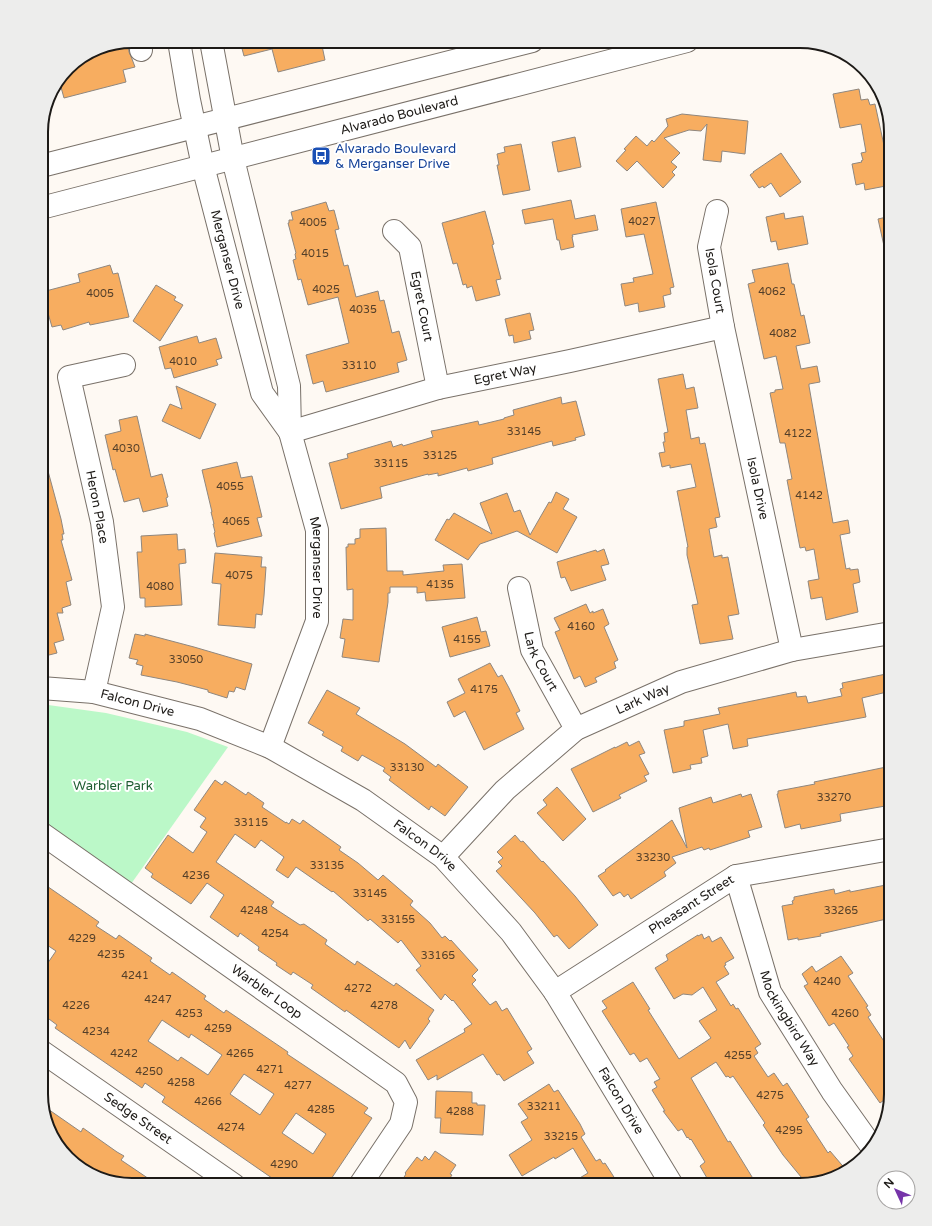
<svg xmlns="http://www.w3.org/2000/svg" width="932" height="1226" font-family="'Varela Round',sans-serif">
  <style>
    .green { fill: #bbf8c8 }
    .building { fill: #f7ad60; stroke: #8f877f; fill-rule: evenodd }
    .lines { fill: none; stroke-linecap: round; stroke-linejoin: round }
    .minor-casing { stroke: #797169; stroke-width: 24 }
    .major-casing { stroke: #797169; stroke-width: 24 }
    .minor { stroke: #fff; stroke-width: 22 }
    .major { stroke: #fff; stroke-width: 22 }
    .labels { text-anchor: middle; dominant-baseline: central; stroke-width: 4; stroke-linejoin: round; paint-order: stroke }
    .number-label { font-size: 11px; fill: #543f29 }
    .street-label { font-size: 13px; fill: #1d1a17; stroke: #fff }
    .transit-label { font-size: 13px; fill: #164399; stroke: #fff; text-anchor: start }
    .park-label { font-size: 13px; fill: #1d5c31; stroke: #fff }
    .rim { fill: none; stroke: #1d1a17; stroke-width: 2 }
  </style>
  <rect width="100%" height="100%" fill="#fef9f3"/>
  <polygon class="green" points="41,704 106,713 187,732 228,747 131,884 41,821"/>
  <g class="building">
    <polygon points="240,41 321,41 325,60 278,72 272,49 244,56"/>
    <polygon points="128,42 129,52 132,59 135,67 123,70 126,82 64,98 59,80 72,64 97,48"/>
    <polygon points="859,89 861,100 868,99 870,105 875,104 885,150 891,149 891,185 865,190 864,183 856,185 852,164 862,162 861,161 863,160 861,153 866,152 861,124 840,128 833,94"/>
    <polygon points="682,114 748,121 745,154 722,151 721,162 703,160 707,124 701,131 689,130 664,138 680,153 671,162 677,167 672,172 675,175 663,188 637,161 627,171 616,161 626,150 624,149 636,136 647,146 652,140 654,142 668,126 666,119"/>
    <polygon points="575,137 581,167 558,172 552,142"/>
    <polygon points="521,144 530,190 503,195 497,165 499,165 497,154 505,152 504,147"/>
    <polygon points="781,153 801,182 780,197 771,183 764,188 763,186 759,188 750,175 754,172 753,172"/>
    <polygon points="571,200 575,219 595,215 598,230 572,235 573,237 572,237 574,247 561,250 559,240 557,240 553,219 525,224 522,210"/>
    <polygon points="326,202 329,211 334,210 339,229 335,230 344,266 348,265 356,297 378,291 380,301 384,300 392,333 399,331 407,360 397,363 399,372 326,392 323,381 313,384 306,355 349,343 338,297 308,305 301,279 298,280 293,260 296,259 295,254 296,253 288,223 289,223 289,220 293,220 291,212"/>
    <polygon points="656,202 674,287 670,288 671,294 663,296 665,307 639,312 638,303 625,306 621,284 634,282 633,278 653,274 644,234 626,237 621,209"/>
    <polygon points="485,211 494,244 492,245 501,279 496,280 500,295 476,301 472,286 467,288 466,284 463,285 457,263 453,264 442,223"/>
    <polygon points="784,213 785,219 803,216 808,244 778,250 776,241 771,242 766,217"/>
    <polygon points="891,216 891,255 886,255 878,219"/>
    <polygon points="788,263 792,284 794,284 801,316 804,315 810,343 796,346 801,369 817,366 820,382 809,384 809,386 833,523 848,520 850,533 840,535 846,569 850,568 850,570 858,569 860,582 853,584 858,612 826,620 822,597 811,599 808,581 819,579 814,549 806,551 805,547 800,548 787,480 792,479 785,443 780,443 770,393 775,392 775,390 783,389 776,356 764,359 748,284 755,282 752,270"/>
    <polygon points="110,265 113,274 118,273 129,317 90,325 89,322 63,330 61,325 52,327 42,292 80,282 78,274"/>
    <polygon points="156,285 176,297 174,300 183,305 160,341 133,321"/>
    <polygon points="530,313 534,330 529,331 531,339 514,343 513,335 509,336 505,319"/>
    <polygon points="197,336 199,343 216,338 222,358 216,360 218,365 174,378 171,368 165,369 159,347"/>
    <polygon points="683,374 686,389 694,387 698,408 686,410 691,439 699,437 700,444 705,443 720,517 715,518 717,527 709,529 714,557 722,555 722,558 728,557 739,614 728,616 733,639 700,644 692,605 698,604 687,555 687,547 688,547 677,491 696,487 691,464 670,468 670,465 662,467 659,453 665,452 663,442 665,442 664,433 668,432 658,379"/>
    <polygon points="176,386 216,404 200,439 162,421 170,404 182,409"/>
    <polygon points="561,397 562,404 576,401 585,435 575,438 576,440 553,446 552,441 492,458 493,464 468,471 467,468 438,476 438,473 428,475 428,474 380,487 382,498 341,509 329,463 348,458 347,454 391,441 393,447 402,444 403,446 433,437 431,431 437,430 478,421 479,425 504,419 504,418 514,415 513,410"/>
    <polygon points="137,416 151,477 162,474 168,497 166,498 168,506 143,512 139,498 124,502 115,469 113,470 105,435 121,431 119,420"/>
    <polygon points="41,460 45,460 61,519 64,534 62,534 63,540 61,540 72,580 66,582 71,605 62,608 63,613 57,613 64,640 54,643 57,653 41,657"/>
    <polygon points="237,462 241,478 252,476 262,517 257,518 262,536 217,547 214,533 215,532 213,524 214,524 211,512 212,512 202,470"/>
    <polygon points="556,492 569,499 563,509 577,517 557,553 517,531 480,544 468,560 435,540 447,519 449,520 454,513 492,534 480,503 507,493 514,512 520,510 530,535 549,502 551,503"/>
    <polygon points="386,528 387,571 403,571 403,575 444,571 443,565 462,564 465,598 426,601 425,592 417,593 417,587 390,587 390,593 388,593 388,602 379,662 342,657 345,639 340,638 343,619 353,620 353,589 347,590 346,547 348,547 348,544 355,544 355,539 360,538 360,529"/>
    <polygon points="177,534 178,550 185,549 186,563 179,564 182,605 145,607 145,598 140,598 137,552 142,552 141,536"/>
    <polygon points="604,549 609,564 601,566 606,580 571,591 565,577 561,578 557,562 596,550 597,552"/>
    <polygon points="215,553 262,557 261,567 266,567 264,596 262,615 256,614 255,628 218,625 221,584 212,583"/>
    <polygon points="586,604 590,613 593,611 593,613 603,609 609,624 604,627 618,660 614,662 616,668 595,678 597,682 585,687 580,676 574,679 555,632 560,630 554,618"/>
    <polygon points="477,617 481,632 486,631 490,646 450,657 442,627"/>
    <polygon points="135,634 145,636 145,634 194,647 252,664 245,690 236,687 234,692 229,691 227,698 208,692 208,690 177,682 141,675 143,666 136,664 138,660 129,658"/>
    <polygon points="490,663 498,677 502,675 509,688 520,711 516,713 524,729 484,750 465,711 454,717 447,702 465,693 458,679"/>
    <polygon points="891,673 891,691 862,698 866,717 747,739 748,746 733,749 728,724 703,730 708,756 701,758 702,763 690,765 691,769 673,773 664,730 684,726 684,721 720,714 718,708 796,692 797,697 806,696 808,703 842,696 840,689 843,688 842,683"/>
    <polygon points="327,690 360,708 356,714 405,744 436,767 438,764 468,787 445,816 431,806 429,810 389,780 391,777 383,771 385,768 362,755 358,761 341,751 343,747 322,735 324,732 308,723"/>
    <polygon points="639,741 645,753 639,755 649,774 644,776 647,781 619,795 621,798 593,812 571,769 615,747 615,748 627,742 629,746"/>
    <polygon points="891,766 891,805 840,814 841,821 801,829 800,824 785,828 777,794 778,794 778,791 815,784 814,782"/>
    <polygon points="215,780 222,785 225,781 246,795 248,792 264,803 262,807 286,823 286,822 289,824 292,819 300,824 303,820 341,847 339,850 358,863 378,880 383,875 413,901 410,905 430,923 442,938 445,936 450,941 451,940 478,970 472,976 476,980 472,984 490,1005 496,1001 502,1011 507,1008 532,1049 527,1052 534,1063 504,1081 499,1074 497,1075 483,1054 437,1080 437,1075 428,1080 416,1060 465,1032 464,1029 472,1024 453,1000 452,1001 445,994 441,1000 416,970 421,966 401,940 398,943 370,919 368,921 333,891 332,892 296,867 288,878 276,870 284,857 261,840 255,848 235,834 216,862 274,902 271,906 300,925 304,924 327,940 325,944 355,965 357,961 394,986 396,983 434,1010 428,1019 430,1021 410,1049 405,1040 399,1048 346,1010 345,1012 311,988 313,985 293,972 291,975 276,965 277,963 258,950 259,947 240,933 238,937 210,917 224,895 207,883 191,904 151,877 153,874 145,868 168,835 193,853 207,832 200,827 206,818 194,810"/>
    <polygon points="557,787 586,819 563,841 537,813 547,805 543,800"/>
    <polygon points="741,794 742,797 751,794 762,827 748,831 750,837 710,850 709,848 704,850 702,847 672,857 676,863 664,872 666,876 631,899 628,894 624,897 620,892 613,896 598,876 606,871 605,870 672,820 687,848 679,808 711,797 713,803"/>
    <polygon points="515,835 521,842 523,841 542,862 543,861 575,896 598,925 569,949 557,935 554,937 535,913 496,871 502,866 498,862 503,858 497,852"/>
    <path d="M 41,882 L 99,922 L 96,926 L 116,939 L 119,935 L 152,958 L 150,961 L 170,975 L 172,972 L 206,996 L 204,999 L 224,1013 L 226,1010 L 288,1052 L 287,1054 L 368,1108 L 364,1113 L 372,1118 L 327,1185 L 282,1185 L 162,1102 L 165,1097 L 145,1083 L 142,1088 L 55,1028 L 57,1025 L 41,1013 L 41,973 L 56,951 L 41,941 ZM 162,1020 L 189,1038 L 191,1034 L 222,1055 L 208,1075 L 181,1057 L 178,1061 L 148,1041 ZM 244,1074 L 274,1094 L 260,1115 L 230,1094 ZM 296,1113 L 326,1134 L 313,1154 L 282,1133 Z"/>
    <polygon points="891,884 891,918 820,934 821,936 798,940 798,938 788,940 782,906 793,904 792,901 794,900 794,897 834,889 835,894 850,890 850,892"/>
    <polygon points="702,934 704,939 709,936 712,942 721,937 734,958 725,963 726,965 724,966 729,974 716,982 731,1006 733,1004 736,1009 738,1008 761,1044 755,1048 758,1053 754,1056 768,1077 774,1073 783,1086 787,1083 809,1117 806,1119 828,1153 830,1151 847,1171 806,1183 783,1155 763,1125 765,1123 733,1076 730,1078 728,1076 726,1077 716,1062 691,1078 728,1142 730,1141 757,1185 711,1185 700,1166 705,1162 691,1139 690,1140 688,1137 687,1138 682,1129 678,1131 663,1111 665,1111 652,1090 657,1087 654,1082 660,1079 647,1058 640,1062 634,1053 630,1055 602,1011 607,1008 602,1001 633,982 650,1009 648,1010 679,1059 711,1038 699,1021 717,1010 703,987 692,995 683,994 674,999 655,968 668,960 666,955 698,935 698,936"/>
    <polygon points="841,956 853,973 848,976 868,1006 866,1007 871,1015 868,1017 891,1052 891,1095 880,1103 849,1059 853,1056 847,1047 849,1046 834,1023 829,1026 804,986 808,984 802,974 812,966 816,972"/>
    <polygon points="549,1084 554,1092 558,1090 580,1124 585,1134 581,1137 596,1161 600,1159 603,1164 605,1163 619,1185 568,1185 588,1173 573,1148 555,1159 554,1157 522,1176 509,1155 532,1140 521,1122 528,1118 518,1104"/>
    <polygon points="436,1091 472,1092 472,1103 477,1103 477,1105 485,1105 483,1135 440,1133 441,1118 435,1118"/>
    <polygon points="45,1107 81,1132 83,1128 117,1152 124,1156 121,1160 158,1185 131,1185 86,1173 56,1145"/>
    <polygon points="435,1151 456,1165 450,1174 452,1175 445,1185 399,1185 406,1174 405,1173 417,1157 422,1161 425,1156 429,1160"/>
  </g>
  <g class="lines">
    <defs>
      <g id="minor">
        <polyline points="140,41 141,50"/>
        <path id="s1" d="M 179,41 L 189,100 L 203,166 L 262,393 L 290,432"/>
        <path id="s2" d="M 211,41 L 233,159 L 289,386 L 290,432 L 317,530 L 317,621 L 270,747"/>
        <path id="s3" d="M 717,211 L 709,247 L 723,327 L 792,650"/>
        <path id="s4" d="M 394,231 L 410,247 L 438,388"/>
        <path id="s5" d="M 290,432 L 438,388 L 570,361 L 723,327"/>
        <path id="s6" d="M 519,588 L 532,650 L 576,729"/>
        <path id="s7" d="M 41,688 L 94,692 L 200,719 L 270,747 L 363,800 L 443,857 L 511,932 L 555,992 L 672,1185"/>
        <polyline points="94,692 113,607 102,522 69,377 124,365"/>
        <path id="s8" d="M 41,833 L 396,1083 L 406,1102 L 401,1124 L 360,1185"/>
        <path id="s9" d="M 443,857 L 505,790 L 576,729 L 681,682 L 792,650 L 891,633"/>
        <path id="s10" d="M 736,876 L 770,992 L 832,1091 L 872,1147"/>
        <path id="s11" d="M 555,992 L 736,876 L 891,849"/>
        <path id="s12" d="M 41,1051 L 234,1185"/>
      </g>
      <g id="major">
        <polyline points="41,166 532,41"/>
        <path id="s13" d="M 41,208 L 687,41"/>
      </g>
    </defs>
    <use href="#minor" class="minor-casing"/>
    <use href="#major" class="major-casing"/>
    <use href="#minor" class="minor"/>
    <use href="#major" class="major"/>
  </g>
  <defs>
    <symbol id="bus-square" viewBox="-11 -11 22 22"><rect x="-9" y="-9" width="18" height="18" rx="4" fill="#1a4fb4" stroke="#fff"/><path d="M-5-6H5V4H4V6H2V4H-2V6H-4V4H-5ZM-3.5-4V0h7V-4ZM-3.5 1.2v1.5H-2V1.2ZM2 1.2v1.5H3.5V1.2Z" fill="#fff"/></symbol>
  </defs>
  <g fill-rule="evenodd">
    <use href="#bus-square" x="310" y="145" width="22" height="22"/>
  </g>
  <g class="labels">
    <g class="number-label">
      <text x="642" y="221">4027</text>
      <text x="313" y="222">4005</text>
      <text x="315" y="253">4015</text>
      <text x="326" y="289">4025</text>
      <text x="772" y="291">4062</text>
      <text x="100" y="293">4005</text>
      <text x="363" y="309">4035</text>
      <text x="783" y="333">4082</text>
      <text x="183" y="361">4010</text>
      <text x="359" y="365">33110</text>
      <text x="524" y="431">33145</text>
      <text x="798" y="433">4122</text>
      <text x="126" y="448">4030</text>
      <text x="440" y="455">33125</text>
      <text x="391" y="463">33115</text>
      <text x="230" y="486">4055</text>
      <text x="809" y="495">4142</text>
      <text x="236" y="521">4065</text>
      <text x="239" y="575">4075</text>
      <text x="440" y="584">4135</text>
      <text x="160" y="586">4080</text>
      <text x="581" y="626">4160</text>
      <text x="467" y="639">4155</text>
      <text x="186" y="659">33050</text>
      <text x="484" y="689">4175</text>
      <text x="407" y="767">33130</text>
      <text x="834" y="797">33270</text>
      <text x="251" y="822">33115</text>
      <text x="653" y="857">33230</text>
      <text x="327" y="865">33135</text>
      <text x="196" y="875">4236</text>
      <text x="370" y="893">33145</text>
      <text x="254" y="910">4248</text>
      <text x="841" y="910">33265</text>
      <text x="398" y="919">33155</text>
      <text x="275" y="933">4254</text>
      <text x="82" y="938">4229</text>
      <text x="111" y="954">4235</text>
      <text x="438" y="955">33165</text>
      <text x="135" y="975">4241</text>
      <text x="827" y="981">4240</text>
      <text x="358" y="988">4272</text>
      <text x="158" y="999">4247</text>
      <text x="76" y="1005">4226</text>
      <text x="384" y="1005">4278</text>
      <text x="189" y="1013">4253</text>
      <text x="845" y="1013">4260</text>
      <text x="218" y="1028">4259</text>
      <text x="96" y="1031">4234</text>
      <text x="124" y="1053">4242</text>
      <text x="240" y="1053">4265</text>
      <text x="738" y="1055">4255</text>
      <text x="270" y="1069">4271</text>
      <text x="149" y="1071">4250</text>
      <text x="181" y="1082">4258</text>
      <text x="298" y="1085">4277</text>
      <text x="770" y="1095">4275</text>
      <text x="208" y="1101">4266</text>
      <text x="544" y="1106">33211</text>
      <text x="321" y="1109">4285</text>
      <text x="460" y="1111">4288</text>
      <text x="231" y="1127">4274</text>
      <text x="789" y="1130">4295</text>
      <text x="561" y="1136">33215</text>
      <text x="284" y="1164">4290</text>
    </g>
    <g class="street-label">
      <text stroke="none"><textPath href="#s13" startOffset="370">Alvarado Boulevard</textPath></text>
      <text stroke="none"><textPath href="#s1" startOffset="224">Merganser Drive</textPath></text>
      <text stroke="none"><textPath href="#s3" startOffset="71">Isola Court</textPath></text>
      <text stroke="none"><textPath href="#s4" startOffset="83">Egret Court</textPath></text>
      <text stroke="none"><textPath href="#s5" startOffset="223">Egret Way</textPath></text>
      <text stroke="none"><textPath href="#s3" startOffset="283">Isola Drive</textPath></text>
      <text transform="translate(97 507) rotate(79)">Heron Place</text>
      <text stroke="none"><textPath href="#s2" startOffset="539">Merganser Drive</textPath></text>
      <text stroke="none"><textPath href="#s6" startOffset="77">Lark Court</textPath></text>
      <text stroke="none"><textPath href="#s9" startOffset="258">Lark Way</textPath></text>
      <text stroke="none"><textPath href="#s7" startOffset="98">Falcon Drive</textPath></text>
      <text stroke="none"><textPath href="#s7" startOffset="422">Falcon Drive</textPath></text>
      <text stroke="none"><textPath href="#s11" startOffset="162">Pheasant Street</textPath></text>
      <text stroke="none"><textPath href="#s8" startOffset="276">Warbler Loop</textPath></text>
      <text stroke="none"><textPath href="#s10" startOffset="153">Mockingbird Way</textPath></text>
      <text stroke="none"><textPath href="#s7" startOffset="746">Falcon Drive</textPath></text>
      <text stroke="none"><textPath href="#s12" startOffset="118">Sedge Street</textPath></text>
    </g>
    <g class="transit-label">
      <text x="335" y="149">Alvarado Boulevard<tspan x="335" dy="15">&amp; Merganser Drive</tspan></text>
    </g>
    <g class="park-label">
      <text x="113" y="786">Warbler Park</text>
    </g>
  </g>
  <path d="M0 0H932V1226H0ZM132 48H800A84 84 0 0 1 884 132V1094A84 84 0 0 1 800 1178H132A84 84 0 0 1 48 1094V132A84 84 0 0 1 132 48Z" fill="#ededec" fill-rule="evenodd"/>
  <path class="rim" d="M132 48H800A84 84 0 0 1 884 132V1094A84 84 0 0 1 800 1178H132A84 84 0 0 1 48 1094V132A84 84 0 0 1 132 48Z"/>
  <g transform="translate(896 1190) rotate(314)"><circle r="19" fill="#ffffff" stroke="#a5a3a2"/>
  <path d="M0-3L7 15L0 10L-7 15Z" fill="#7634a9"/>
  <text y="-6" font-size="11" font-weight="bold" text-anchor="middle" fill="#1d1a17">N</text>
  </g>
</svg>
